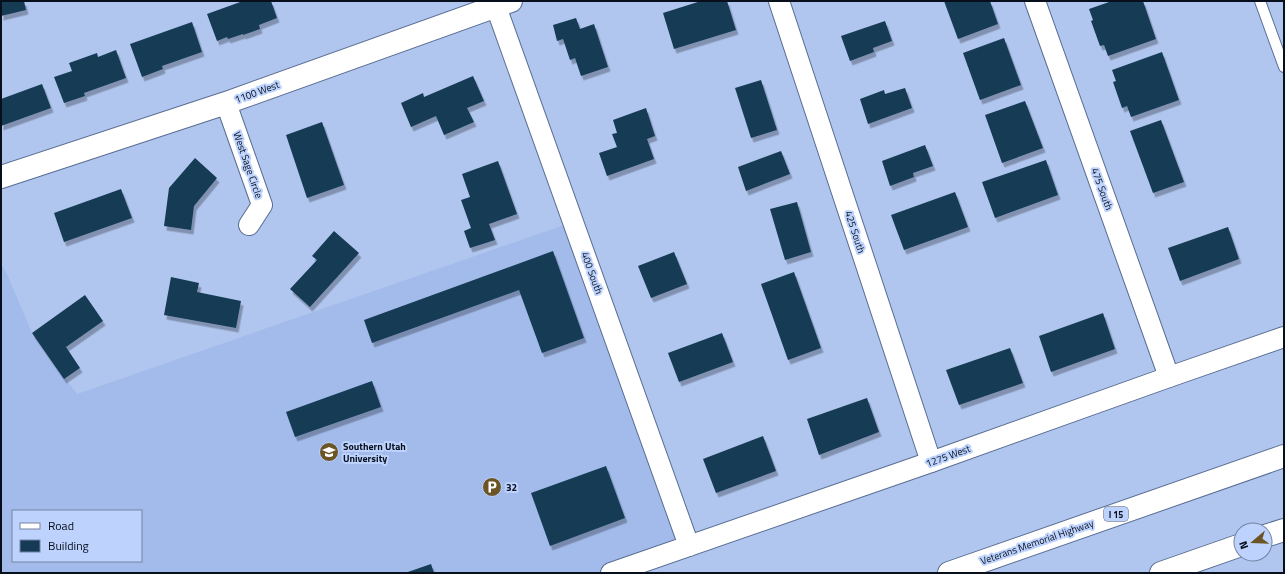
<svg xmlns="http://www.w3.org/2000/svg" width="1285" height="574" font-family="'Titillium Web',sans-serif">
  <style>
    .built { fill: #a2bbea; fill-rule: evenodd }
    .building { fill: #153a55; filter: url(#shadow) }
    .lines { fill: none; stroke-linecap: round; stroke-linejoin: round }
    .service-casing { stroke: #596d92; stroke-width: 12 }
    .minor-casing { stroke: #596d92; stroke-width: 22 }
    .tertiary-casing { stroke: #596d92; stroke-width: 24 }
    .motorway-casing { stroke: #596d92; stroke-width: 24 }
    .service { stroke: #fff; stroke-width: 10 }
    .minor { stroke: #fff; stroke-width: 20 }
    .tertiary { stroke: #fff; stroke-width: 22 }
    .motorway { stroke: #fff; stroke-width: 22 }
    .labels { text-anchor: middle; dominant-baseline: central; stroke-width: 4; stroke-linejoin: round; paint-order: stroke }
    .shield { fill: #bdd3fd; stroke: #3e4960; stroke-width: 1 }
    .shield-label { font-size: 9px; font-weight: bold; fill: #070e1c }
    .street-label { font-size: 10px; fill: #070e1c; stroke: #bdd3fd }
    .poi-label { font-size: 10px; font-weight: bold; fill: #070e1c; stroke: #bdd3fd; text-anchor: start }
  </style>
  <defs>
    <filter id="shadow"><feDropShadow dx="2.5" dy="4.5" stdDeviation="0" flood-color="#0004"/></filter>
  </defs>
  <rect width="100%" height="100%" fill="#b0c6ef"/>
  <path class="built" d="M 573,222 L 689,546 L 611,573 L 1,573 L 1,264 L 7,274 L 32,333 L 77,394 ZM 13,511 L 141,511 L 141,561 L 13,561 Z"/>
  <g class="building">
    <polygon points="1,1 24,1 26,10 1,16"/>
    <polygon points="243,1 271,1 277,18 259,25 260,29 243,35 243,34 228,39 227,37 217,41 207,14"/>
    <polygon points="701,1 727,1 736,30 674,49 663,13"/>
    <polygon points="944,1 990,1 998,24 958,39"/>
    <polygon points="1112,1 1143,1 1156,39 1108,56 1104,45 1100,46 1091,21 1093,20 1089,9"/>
    <polygon points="576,18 580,29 594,24 608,67 581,76 575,58 570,60 563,39 557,41 553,25"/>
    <polygon points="885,21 892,41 873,48 874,52 850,61 841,36"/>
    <polygon points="192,22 202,52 162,66 163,69 142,77 130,44"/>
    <polygon points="1004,38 1021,85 980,100 963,53"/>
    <polygon points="116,50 126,78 84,93 85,96 64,103 54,77 72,71 69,63 97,53 98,57"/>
    <polygon points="1162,52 1179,100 1131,117 1127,106 1122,108 1113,82 1116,81 1112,70"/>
    <polygon points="473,76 484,101 467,108 474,122 444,135 436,116 411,127 401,103 423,93 424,97"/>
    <polygon points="761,80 777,130 751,138 735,88"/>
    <polygon points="42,84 51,108 1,126 1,99"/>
    <polygon points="905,88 912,108 868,124 860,99 884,90 885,94"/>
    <polygon points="1025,101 1043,148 1002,163 985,115"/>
    <polygon points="646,108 655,136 647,139 654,159 607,176 599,153 617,147 612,134 617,133 613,120"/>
    <polygon points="1161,120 1184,182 1153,193 1130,131"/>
    <polygon points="322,122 344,185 307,198 286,135"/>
    <polygon points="925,145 933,166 913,173 914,177 890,186 882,161"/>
    <polygon points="781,151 790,174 746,191 738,167"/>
    <polygon points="195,158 217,178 194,206 191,230 164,226 169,188"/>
    <polygon points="1046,160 1058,195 995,218 982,182"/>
    <polygon points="498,161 517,214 489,224 495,240 470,248 464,231 471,228 461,200 470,197 462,174"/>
    <polygon points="121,189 132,218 64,242 54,213"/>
    <polygon points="955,192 968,227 904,250 891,215"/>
    <polygon points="797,202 811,252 785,260 770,209"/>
    <polygon points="1228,227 1239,259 1180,281 1168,248"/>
    <polygon points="334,231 359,253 310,307 290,289 317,260 312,256"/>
    <polygon points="553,251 584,338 542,353 519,290 372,343 364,320"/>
    <polygon points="674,252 687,284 651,298 638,266"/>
    <polygon points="794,272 821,348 788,360 761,284"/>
    <polygon points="171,277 199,283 197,292 241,301 236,328 164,315"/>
    <polygon points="85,295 103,321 66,347 80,368 64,379 32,333"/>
    <polygon points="1103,313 1115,349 1051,372 1039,336"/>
    <polygon points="722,333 733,362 679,382 668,353"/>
    <polygon points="1010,348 1023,383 959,405 946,370"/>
    <polygon points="372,381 381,407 295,437 286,412"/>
    <polygon points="867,398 879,432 819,455 807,419"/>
    <polygon points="763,436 776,471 716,493 703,459"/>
    <polygon points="606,466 625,518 550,546 531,493"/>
    <polygon points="431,564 434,573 405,573"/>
  </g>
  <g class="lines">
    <defs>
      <polyline id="service" points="1260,1 1284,67"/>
      <g id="minor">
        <polyline points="494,1 689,546"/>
        <polyline points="779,1 931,462"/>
        <polyline points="1035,1 1169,377"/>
        <polyline points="226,103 262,205 249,225"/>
        <polyline points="611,573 931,462 1169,377 1284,337"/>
      </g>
      <polyline id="tertiary" points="1,177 226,103 511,1"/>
      <g id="motorway">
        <polyline points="1265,536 1284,530"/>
        <polyline points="949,573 1284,456"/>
        <polyline points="1161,573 1241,545"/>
      </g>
    </defs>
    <use href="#service" class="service-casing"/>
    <use href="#minor" class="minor-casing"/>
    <use href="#tertiary" class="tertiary-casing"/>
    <use href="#motorway" class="motorway-casing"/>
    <use href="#service" class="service"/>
    <use href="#minor" class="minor"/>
    <use href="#tertiary" class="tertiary"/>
    <use href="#motorway" class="motorway"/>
  </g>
  <defs>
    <symbol id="university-disc" viewBox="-11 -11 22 22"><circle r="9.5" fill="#6c5525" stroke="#bdd3fd"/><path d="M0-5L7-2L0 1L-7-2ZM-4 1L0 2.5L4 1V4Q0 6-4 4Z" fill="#fff"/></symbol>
    <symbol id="parking-disc" viewBox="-11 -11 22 22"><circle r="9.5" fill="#6c5525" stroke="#bdd3fd"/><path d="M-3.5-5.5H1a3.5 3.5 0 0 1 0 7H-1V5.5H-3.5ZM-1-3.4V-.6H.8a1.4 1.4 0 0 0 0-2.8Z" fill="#fff"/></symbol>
  </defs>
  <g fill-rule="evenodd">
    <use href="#university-disc" x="318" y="441" width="22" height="22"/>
    <use href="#parking-disc" x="481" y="476" width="22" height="22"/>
  </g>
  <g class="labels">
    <rect class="shield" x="1104" y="507" width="24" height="14" rx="3"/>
    <g class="shield-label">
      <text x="1116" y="514">I 15</text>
    </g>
    <g class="street-label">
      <text transform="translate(257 92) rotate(-20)">1100 West</text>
      <text transform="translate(248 165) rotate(71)">West Sage Circle</text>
      <text transform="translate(1102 189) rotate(70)">475 South</text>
      <text transform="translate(855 232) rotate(72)">425 South</text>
      <text transform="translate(592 273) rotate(70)">400 South</text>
      <text transform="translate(948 456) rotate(-20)">1275 West</text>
      <text transform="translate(1037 542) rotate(-19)">Veterans Memorial Highway</text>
    </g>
    <g class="poi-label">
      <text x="343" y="446">Southern Utah<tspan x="343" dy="12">University</tspan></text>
      <text x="506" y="487">32</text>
    </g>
  </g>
  <rect width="1285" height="574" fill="none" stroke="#070e1c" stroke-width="4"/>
  <rect x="12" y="510" width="130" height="52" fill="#bdd3fd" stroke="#7484a3"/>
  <rect x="20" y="523" width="20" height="6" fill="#ffffff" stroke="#7484a3"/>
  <text x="48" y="530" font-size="12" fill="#070e1c">Road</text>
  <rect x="20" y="540" width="20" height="12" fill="#153a55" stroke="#7484a3"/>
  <text x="48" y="550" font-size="12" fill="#070e1c">Building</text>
  <g transform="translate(1253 542) rotate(251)"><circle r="19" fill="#bdd3fd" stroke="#7484a3"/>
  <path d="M0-3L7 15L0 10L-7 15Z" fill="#6c5525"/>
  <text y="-6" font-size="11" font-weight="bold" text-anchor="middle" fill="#070e1c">N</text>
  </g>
</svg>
